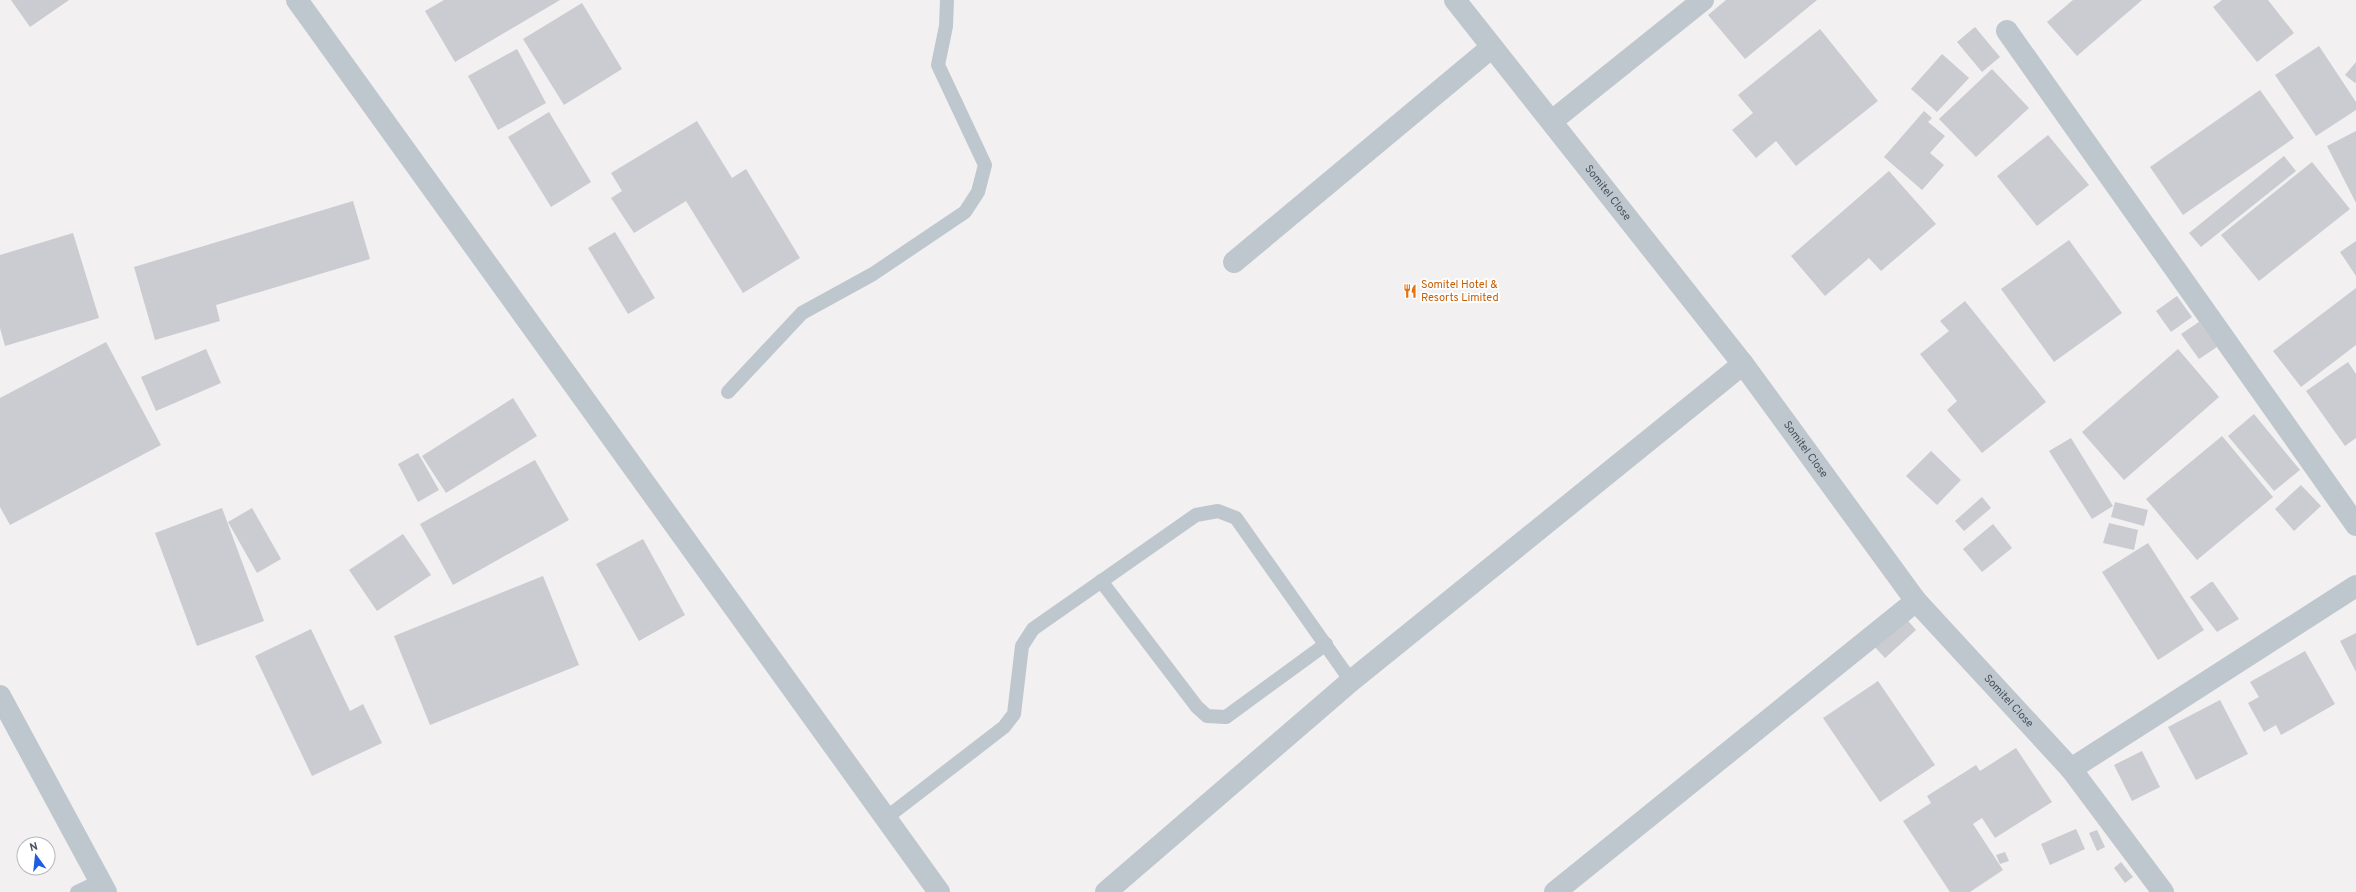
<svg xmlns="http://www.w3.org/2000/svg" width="2356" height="892" font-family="Overpass,sans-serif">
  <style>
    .building { fill: #caccd2 }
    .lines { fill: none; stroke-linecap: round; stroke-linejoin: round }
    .lane { stroke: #bec6ce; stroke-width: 14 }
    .street { stroke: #bec6ce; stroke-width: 22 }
    .labels { text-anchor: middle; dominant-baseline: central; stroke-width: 4; stroke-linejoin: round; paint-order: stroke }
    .street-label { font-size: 11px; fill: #48515d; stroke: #fff }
    .food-label { font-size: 11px; fill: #c56008; stroke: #fff; text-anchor: start }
  </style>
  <rect width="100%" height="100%" fill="#f2f0f0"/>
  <g class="building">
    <polygon points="11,0 69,0 30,27"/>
    <polygon points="444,0 560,0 455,62 425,11"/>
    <polygon points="1726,0 1817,0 1745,59 1708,15"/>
    <polygon points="2073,0 2142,0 2077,56 2047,22"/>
    <polygon points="2222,0 2268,0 2294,33 2257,62 2213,7"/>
    <polygon points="582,3 622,69 564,105 523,39"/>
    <polygon points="1975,27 2000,57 1982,72 1957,42"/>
    <polygon points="1820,29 1878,101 1796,166 1776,141 1756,158 1732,130 1753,113 1738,95"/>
    <polygon points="2319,46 2356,102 2356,110 2316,136 2275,75"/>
    <polygon points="517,49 546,103 498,130 468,76"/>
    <polygon points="1942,54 1969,78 1937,112 1911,89"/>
    <polygon points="2356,62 2356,82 2355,83 2345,75"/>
    <polygon points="1992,69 2029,108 1976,157 1939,119"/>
    <polygon points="2260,90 2294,138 2183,215 2150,167"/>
    <polygon points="1924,111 1932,118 1928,122 1945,136 1930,153 1944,165 1922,190 1884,157"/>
    <polygon points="549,112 591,182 551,207 508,137"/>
    <polygon points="697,121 732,178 746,169 800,258 743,293 686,201 634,233 611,198 622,191 611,173"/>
    <polygon points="2356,131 2356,203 2327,146"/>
    <polygon points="2048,135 2089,185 2037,226 1997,176"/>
    <polygon points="2284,156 2296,171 2201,247 2189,233"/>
    <polygon points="2312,162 2350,209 2259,281 2221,235"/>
    <polygon points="1889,171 1936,224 1881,271 1869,258 1825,296 1791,256"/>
    <polygon points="353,201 370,259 216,305 220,321 155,340 134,267"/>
    <polygon points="615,232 655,298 628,314 588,248"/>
    <polygon points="73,233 99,318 5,346 0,328 0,255"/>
    <polygon points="2069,240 2122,313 2054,362 2001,289"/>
    <polygon points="2356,241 2356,276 2340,252"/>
    <polygon points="2356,288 2356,345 2301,387 2273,351"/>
    <polygon points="2177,296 2192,317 2171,332 2156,311"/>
    <polygon points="1965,301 2046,402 1982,453 1947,410 1957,401 1920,354 1949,331 1940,321"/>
    <polygon points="2199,322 2217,347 2199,359 2181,334"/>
    <polygon points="106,342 161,445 10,525 0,507 0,398"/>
    <polygon points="206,349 221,383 156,411 141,377"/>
    <polygon points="2178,349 2219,397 2124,480 2082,432"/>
    <polygon points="2348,362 2356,374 2356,438 2345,446 2306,391"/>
    <polygon points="513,398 537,436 446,493 422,456"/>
    <polygon points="2254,414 2300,470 2274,491 2228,436"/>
    <polygon points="2222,436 2273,497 2197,560 2146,499"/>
    <polygon points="2071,438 2113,506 2092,519 2049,451"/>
    <polygon points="1931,451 1961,480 1937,505 1906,476"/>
    <polygon points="418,453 439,490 418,502 398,464"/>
    <polygon points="535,460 569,520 453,585 420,524"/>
    <polygon points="2301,485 2321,506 2294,531 2275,509"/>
    <polygon points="1982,497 1991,508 1964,531 1955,521"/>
    <polygon points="2115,502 2148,510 2144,526 2111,517"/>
    <polygon points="222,508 264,621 197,646 155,533"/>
    <polygon points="252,508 281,559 257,573 228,522"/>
    <polygon points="2109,523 2138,530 2134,550 2103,543"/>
    <polygon points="1993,524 2012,548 1982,572 1963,549"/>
    <polygon points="403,534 431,575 377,611 349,570"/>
    <polygon points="643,539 685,615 639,641 596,564"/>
    <polygon points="2148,543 2204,630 2158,660 2102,572"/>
    <polygon points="543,576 579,665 430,725 394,636"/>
    <polygon points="2211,582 2213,582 2239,619 2217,632 2190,597"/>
    <polygon points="1903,615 1916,630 1885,658 1872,644"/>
    <polygon points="311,629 350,711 363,704 382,743 312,776 255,656"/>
    <polygon points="2356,633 2356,672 2340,641"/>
    <polygon points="2305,651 2335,704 2281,735 2276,725 2264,732 2248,703 2259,697 2250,682"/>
    <polygon points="1878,681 1935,765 1880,802 1823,718"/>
    <polygon points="2220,700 2248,754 2196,780 2168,727"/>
    <polygon points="2016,748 2052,802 1995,838 1982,818 1973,824 2003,870 1970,892 1950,892 1903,821 1931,803 1927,796 1976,765 1980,771"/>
    <polygon points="2142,751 2160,787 2132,801 2114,765"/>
    <polygon points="2076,829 2085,849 2050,865 2041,844"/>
    <polygon points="2097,830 2105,847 2097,851 2089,833"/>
    <polygon points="2005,852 2009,861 2000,864 1996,855"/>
    <polygon points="2121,862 2133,877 2125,883 2114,868"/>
  </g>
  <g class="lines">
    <g class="lane">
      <polyline points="728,392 802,313 873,274 965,212 978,192 985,165 938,65 946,26 947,0"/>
      <polyline points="1101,581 1197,707 1207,716 1226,717 1326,644"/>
      <polyline points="886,818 1004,727 1014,714 1022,646 1033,629 1196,515 1218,511 1236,518 1351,681"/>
      <polyline points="77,892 100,881"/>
    </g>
    <g class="street">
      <polyline points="297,0 939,892"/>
      <path id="s1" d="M 1455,0 L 1743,364 L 1916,601 L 2071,769 L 2163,892"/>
      <polyline points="2007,31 2356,525"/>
      <polyline points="1552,121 1703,0"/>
      <polyline points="1234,262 1492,47"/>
      <polyline points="0,696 106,892"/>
      <polyline points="2071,769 2356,586"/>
      <polyline points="1106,892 1351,681 1743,364"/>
      <polyline points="1555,892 1916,601"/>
    </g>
  </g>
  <defs>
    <symbol id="restaurant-bare" viewBox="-9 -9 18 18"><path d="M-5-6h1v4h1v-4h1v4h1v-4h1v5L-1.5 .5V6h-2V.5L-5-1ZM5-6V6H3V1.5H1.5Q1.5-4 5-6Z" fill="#e8710a" stroke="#fff" stroke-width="2.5" paint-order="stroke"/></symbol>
  </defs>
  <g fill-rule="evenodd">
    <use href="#restaurant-bare" x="1400" y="281" width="20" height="20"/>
  </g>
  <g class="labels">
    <g class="street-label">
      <text stroke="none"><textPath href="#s1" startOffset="246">Somitel Close</textPath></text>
      <text stroke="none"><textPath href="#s1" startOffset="570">Somitel Close</textPath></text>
      <text stroke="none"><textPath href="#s1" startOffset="894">Somitel Close</textPath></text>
    </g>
    <g class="food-label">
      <text x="1421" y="285">Somitel Hotel &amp;<tspan x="1421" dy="13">Resorts Limited</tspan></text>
    </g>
  </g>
  <g transform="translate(36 856) rotate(345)"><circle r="19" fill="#ffffff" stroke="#b6b9be"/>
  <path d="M0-3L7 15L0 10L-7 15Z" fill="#1d5ee0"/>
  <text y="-6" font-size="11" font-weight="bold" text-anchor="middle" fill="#48515d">N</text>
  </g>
</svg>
